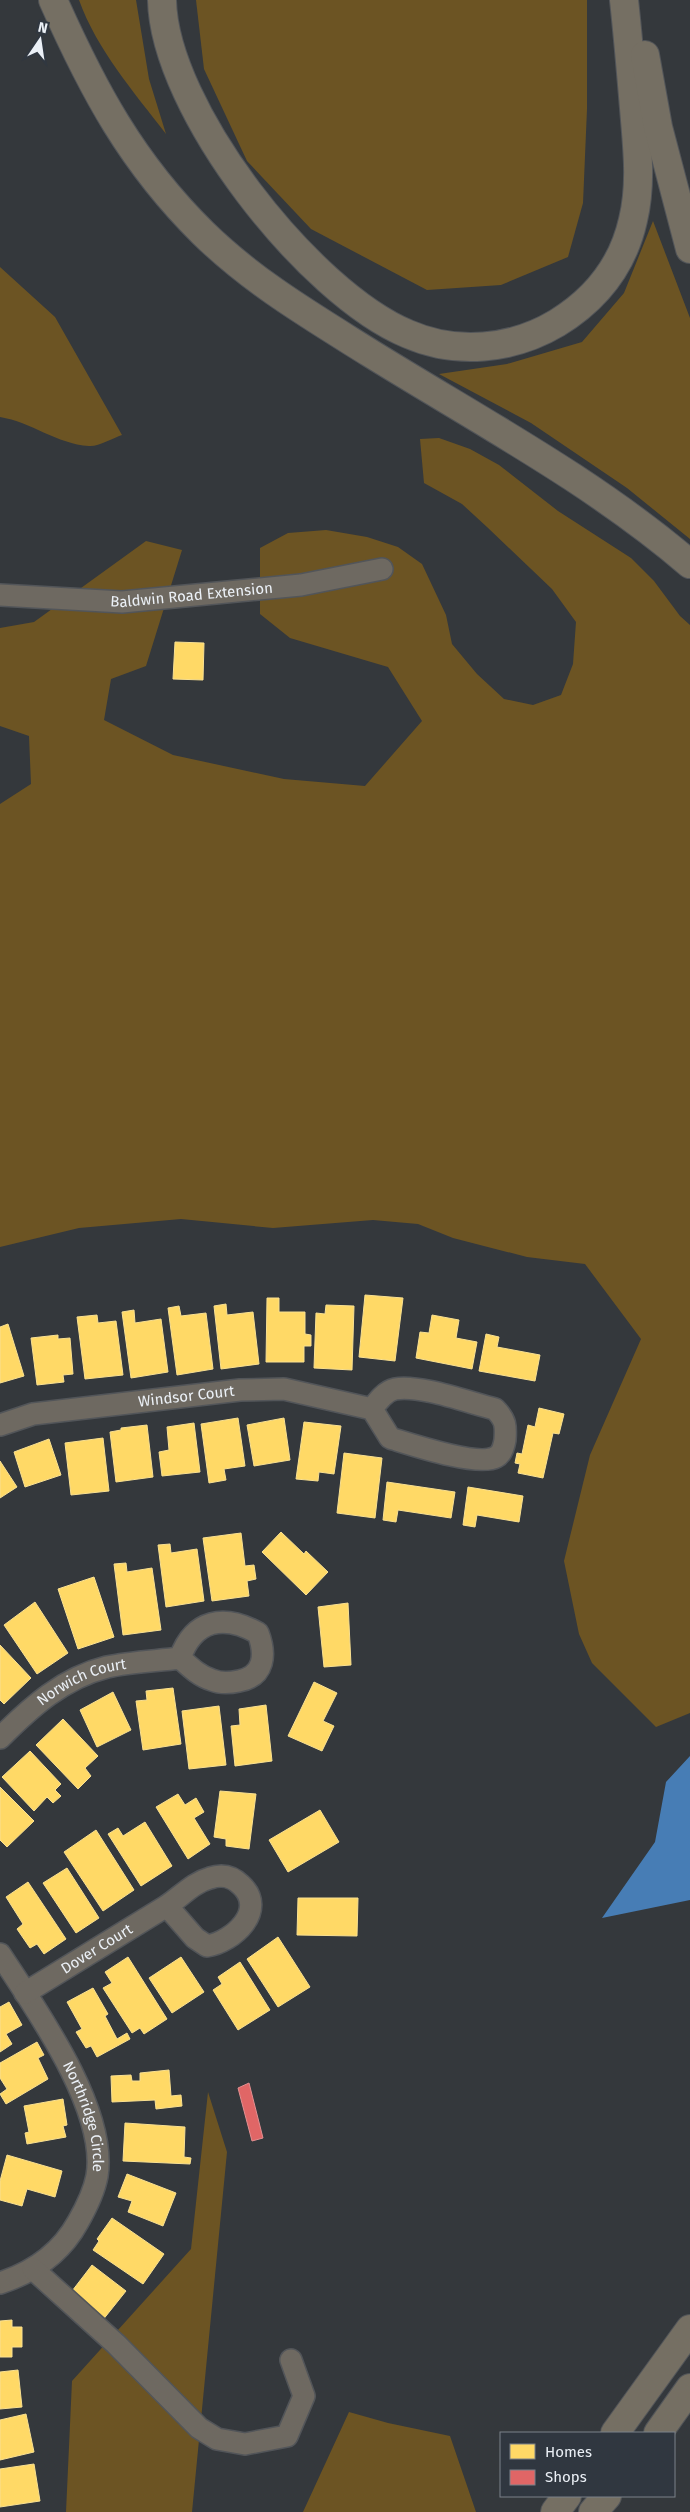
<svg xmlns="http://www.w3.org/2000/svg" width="690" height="2512" font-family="'Fira Sans',sans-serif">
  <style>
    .green { fill: #6c5423 }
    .water { fill: #477db5 }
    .homes { fill: #ffd966; stroke: #f9e091 }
    .shops { fill: #e06666; stroke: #e38f91 }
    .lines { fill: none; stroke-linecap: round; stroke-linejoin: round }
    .minor-casing { stroke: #525559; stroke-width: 24 }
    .highway-casing { stroke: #525559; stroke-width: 30 }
    .minor { stroke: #6e6961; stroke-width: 21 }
    .highway { stroke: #756f63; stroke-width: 28 }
    .labels { text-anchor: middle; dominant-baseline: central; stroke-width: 5; stroke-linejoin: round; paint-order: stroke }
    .street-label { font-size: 15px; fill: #ebf0f6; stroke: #303740 }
  </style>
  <rect width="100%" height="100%" fill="#34383c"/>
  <g class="green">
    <path d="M 79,0 L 136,0 L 149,79 L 166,134 C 134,92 97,50 79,0 Z"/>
    <polygon points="196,0 587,0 587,109 583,203 568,257 501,285 427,290 311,229 247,161 204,69"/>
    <polygon points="653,221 690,318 690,539 627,488 531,423 439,374 507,364 582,342 624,293"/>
    <path d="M 0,267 L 55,317 L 122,435 C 113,438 98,447 89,446 C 57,444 31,422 0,417 Z"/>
    <polygon points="439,438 470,449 499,465 558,511 631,558 654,581 680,616 690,625 690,1713 656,1727 592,1663 579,1634 564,1561 590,1455 641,1339 585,1264 527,1257 453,1238 418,1224 373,1220 273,1228 181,1219 79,1228 0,1247 0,804 31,784 29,736 0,726 0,628 34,622 146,541 182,550 146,666 111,679 104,720 173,755 284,779 365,786 422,721 388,667 290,638 260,614 260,548 288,533 326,530 367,537 398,547 422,564 446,615 452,644 477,674 504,699 533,705 561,695 573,664 576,622 552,589 487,527 462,504 424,483 420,439"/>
    <polygon points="208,2092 227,2152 192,2512 66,2512 72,2381 191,2249"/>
    <polygon points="349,2412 388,2423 450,2436 476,2512 303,2512"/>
  </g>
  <polygon class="water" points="690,1756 690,1900 602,1918 655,1842 666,1782"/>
  <g class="homes">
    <polygon points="175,642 204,643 203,680 173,679"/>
    <polygon points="365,1295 403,1298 395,1361 359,1357"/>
    <polygon points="267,1298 279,1298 279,1312 305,1312 305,1334 311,1335 311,1346 304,1346 304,1362 266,1362"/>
    <polygon points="226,1304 227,1315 253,1312 259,1364 221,1369 214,1306"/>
    <polygon points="326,1305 354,1306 352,1370 314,1368 316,1313 325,1314"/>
    <polygon points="179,1306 181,1316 206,1313 213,1369 177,1375 168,1308"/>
    <polygon points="134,1310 135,1323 161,1319 168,1372 131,1378 122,1312"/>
    <polygon points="97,1315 98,1323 116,1321 123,1375 85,1379 77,1317"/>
    <polygon points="432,1315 459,1320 456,1338 477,1342 472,1369 416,1358 420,1332 429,1333"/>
    <polygon points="8,1324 24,1376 0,1383 0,1327"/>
    <polygon points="486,1334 499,1337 497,1347 540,1355 535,1381 479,1371"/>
    <polygon points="58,1335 58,1339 70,1338 73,1374 63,1375 64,1382 37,1385 31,1338"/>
    <polygon points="539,1408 564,1414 559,1434 553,1433 543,1478 518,1473 520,1464 515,1463 517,1453 522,1454 528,1425 535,1427"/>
    <polygon points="238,1418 245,1466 224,1469 226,1480 209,1483 201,1424"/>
    <polygon points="284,1418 290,1460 254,1466 247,1425"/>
    <polygon points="304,1422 341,1426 334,1474 319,1472 318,1481 296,1479"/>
    <polygon points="194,1423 200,1472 162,1476 159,1452 169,1450 167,1427"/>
    <polygon points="147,1425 153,1477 116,1482 110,1432 121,1430 121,1428"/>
    <polygon points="103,1438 109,1491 71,1495 65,1443"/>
    <polygon points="49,1439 61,1475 25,1487 14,1452"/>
    <polygon points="344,1453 382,1458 375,1518 337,1513"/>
    <polygon points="0,1461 17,1487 0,1498"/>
    <polygon points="387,1482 455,1492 451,1518 398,1510 396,1522 383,1520"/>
    <polygon points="468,1487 523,1496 519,1522 477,1515 475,1527 463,1525"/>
    <polygon points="281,1532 304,1554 306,1551 328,1572 306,1595 262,1552"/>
    <polygon points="241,1533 245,1566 254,1565 256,1579 247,1581 249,1596 212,1601 203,1538"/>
    <polygon points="170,1544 171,1553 197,1549 204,1601 166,1607 158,1545"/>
    <polygon points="126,1563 127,1572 152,1568 161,1630 123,1635 114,1564"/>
    <polygon points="94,1577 114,1637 78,1649 58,1589"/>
    <polygon points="35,1602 68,1653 37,1674 4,1625"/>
    <polygon points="348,1603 351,1665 324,1667 318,1607"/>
    <polygon points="0,1645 31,1678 4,1704 0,1700"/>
    <polygon points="314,1682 337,1693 323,1721 334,1726 322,1751 288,1736"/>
    <polygon points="173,1688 181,1744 143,1750 136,1701 147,1700 146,1691"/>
    <polygon points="113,1692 131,1730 97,1747 80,1710"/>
    <polygon points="266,1705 272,1761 235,1766 231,1726 240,1725 239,1709"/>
    <polygon points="219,1706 226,1765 189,1769 182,1711"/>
    <polygon points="63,1719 98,1756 85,1768 91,1776 78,1789 36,1745"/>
    <polygon points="30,1751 61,1784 55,1790 61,1796 53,1803 47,1797 34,1811 2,1777"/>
    <polygon points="0,1787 34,1821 7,1847 0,1840"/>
    <polygon points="220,1791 256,1794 249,1849 226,1846 226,1839 214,1837"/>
    <polygon points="178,1794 185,1805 196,1798 204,1812 194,1818 210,1844 188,1859 156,1807"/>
    <polygon points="320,1810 339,1842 288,1872 269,1840"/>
    <polygon points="145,1822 172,1866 141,1886 108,1834 118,1828 123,1836"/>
    <polygon points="96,1830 134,1890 103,1911 64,1852"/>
    <polygon points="67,1868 99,1918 76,1933 43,1883"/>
    <polygon points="28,1882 66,1939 44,1954 37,1944 30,1948 17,1929 23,1924 6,1897"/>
    <polygon points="298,1898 358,1898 357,1936 297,1935"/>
    <polygon points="278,1937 310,1987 278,2007 247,1959"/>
    <polygon points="128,1957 167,2019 144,2034 140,2028 132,2033 103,1988 112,1983 105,1972"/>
    <polygon points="181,1957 204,1992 172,2013 149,1978"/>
    <polygon points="240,1962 270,2010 238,2030 213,1990 222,1984 218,1977"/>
    <polygon points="93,1988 108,2014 105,2016 117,2039 127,2033 130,2039 97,2057 91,2046 86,2048 76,2032 82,2029 67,2002"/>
    <polygon points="9,2002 22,2025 6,2034 12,2044 0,2052 0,2007"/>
    <polygon points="37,2042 44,2055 38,2058 48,2079 6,2104 0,2094 7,2089 0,2078 0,2063"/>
    <polygon points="169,2070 171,2096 181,2095 182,2106 156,2109 155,2100 112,2102 111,2076 131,2075 132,2081 140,2081 140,2073"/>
    <polygon points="63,2099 67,2125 63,2126 66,2137 27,2144 25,2133 29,2132 24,2106"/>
    <polygon points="125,2123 185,2127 184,2157 191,2158 190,2164 123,2161"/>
    <polygon points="7,2155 62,2171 55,2197 27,2189 22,2206 0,2200 0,2181"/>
    <polygon points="127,2174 176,2193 163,2226 128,2212 132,2201 118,2197"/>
    <polygon points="112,2218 164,2254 143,2284 93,2250 99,2241 97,2239"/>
    <polygon points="92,2265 126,2291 102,2321 69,2295"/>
    <polygon points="12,2320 12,2327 22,2327 22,2347 12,2347 12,2357 0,2357 0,2321"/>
    <polygon points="18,2370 22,2407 0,2409 0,2372"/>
    <polygon points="26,2414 34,2452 0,2460 0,2420"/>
    <polygon points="34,2464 40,2501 0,2507 0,2469"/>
  </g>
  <polygon class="shops" points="249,2083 263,2138 252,2141 238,2088"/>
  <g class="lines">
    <defs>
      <g id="minor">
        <path id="s1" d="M 0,595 L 122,602 L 301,585 L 382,569"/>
        <path id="s2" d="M 0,1425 L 33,1414 L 240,1390 L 284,1389 L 372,1409 L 390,1438 C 410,1444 478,1467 496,1457 C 502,1454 504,1446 505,1440 C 506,1426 506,1420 495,1409 C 470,1403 419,1384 395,1389 C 385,1391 377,1402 372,1409"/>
        <path id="s3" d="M 0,1738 C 31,1707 63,1678 107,1667 C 130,1662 156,1661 180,1658 C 190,1667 199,1676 212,1680 C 219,1683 230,1683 239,1681 C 265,1676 266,1654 258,1633 C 224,1614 194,1619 180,1658"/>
        <path id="s4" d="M 0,1954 C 36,2009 108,2110 97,2176 C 94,2192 86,2208 78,2222 C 61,2253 34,2272 0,2283"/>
        <path id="s5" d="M 25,1993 C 72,1964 119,1935 165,1907 C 181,1897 192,1883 210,1878 C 222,1874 232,1876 241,1885 C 268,1910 233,1942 207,1946 L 195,1938 L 167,1906"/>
        <polyline points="33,2269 116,2344 199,2428 217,2439 245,2444 287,2436 304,2396 291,2360"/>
      </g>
      <g id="highway">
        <path d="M 53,0 C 93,90 132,163 203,233 C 253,282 311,316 370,353 C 478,420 593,481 690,564"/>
        <path d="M 162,0 C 164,109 309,293 408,334 C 456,355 512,350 557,323 C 596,299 623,265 633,220 C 642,183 637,146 634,108 C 631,72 628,36 624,0"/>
        <polyline points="645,55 658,127 690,249"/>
        <polyline points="615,2433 690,2329"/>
        <polyline points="658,2433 690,2388"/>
        <polyline points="555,2512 567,2496"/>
        <polyline points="593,2512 607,2496"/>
      </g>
    </defs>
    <use href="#minor" class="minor-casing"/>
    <use href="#highway" class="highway-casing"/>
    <use href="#minor" class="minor"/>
    <use href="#highway" class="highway"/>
  </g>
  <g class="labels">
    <g class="street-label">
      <text stroke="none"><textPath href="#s1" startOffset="192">Baldwin Road Extension</textPath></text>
      <text stroke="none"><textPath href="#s2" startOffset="189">Windsor Court</textPath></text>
      <text stroke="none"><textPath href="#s3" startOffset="101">Norwich Court</textPath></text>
      <text stroke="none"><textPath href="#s5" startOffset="84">Dover Court</textPath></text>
      <text stroke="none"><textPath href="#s4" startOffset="185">Northridge Circle</textPath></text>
    </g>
  </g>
  <rect x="500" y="2432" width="175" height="65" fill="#303740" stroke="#7b8189"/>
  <rect x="510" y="2444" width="25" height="15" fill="#ffd966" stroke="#7b8189"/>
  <text x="545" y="2457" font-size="15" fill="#ebf0f6">Homes</text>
  <rect x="510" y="2470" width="25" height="15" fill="#e06666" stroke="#7b8189"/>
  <text x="545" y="2482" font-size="15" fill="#ebf0f6">Shops</text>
  <g transform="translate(40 40) rotate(13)" stroke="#303740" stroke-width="4" paint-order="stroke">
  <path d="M0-4L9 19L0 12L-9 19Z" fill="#ebf0f6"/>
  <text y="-8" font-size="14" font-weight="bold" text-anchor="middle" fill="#ebf0f6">N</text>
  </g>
</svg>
